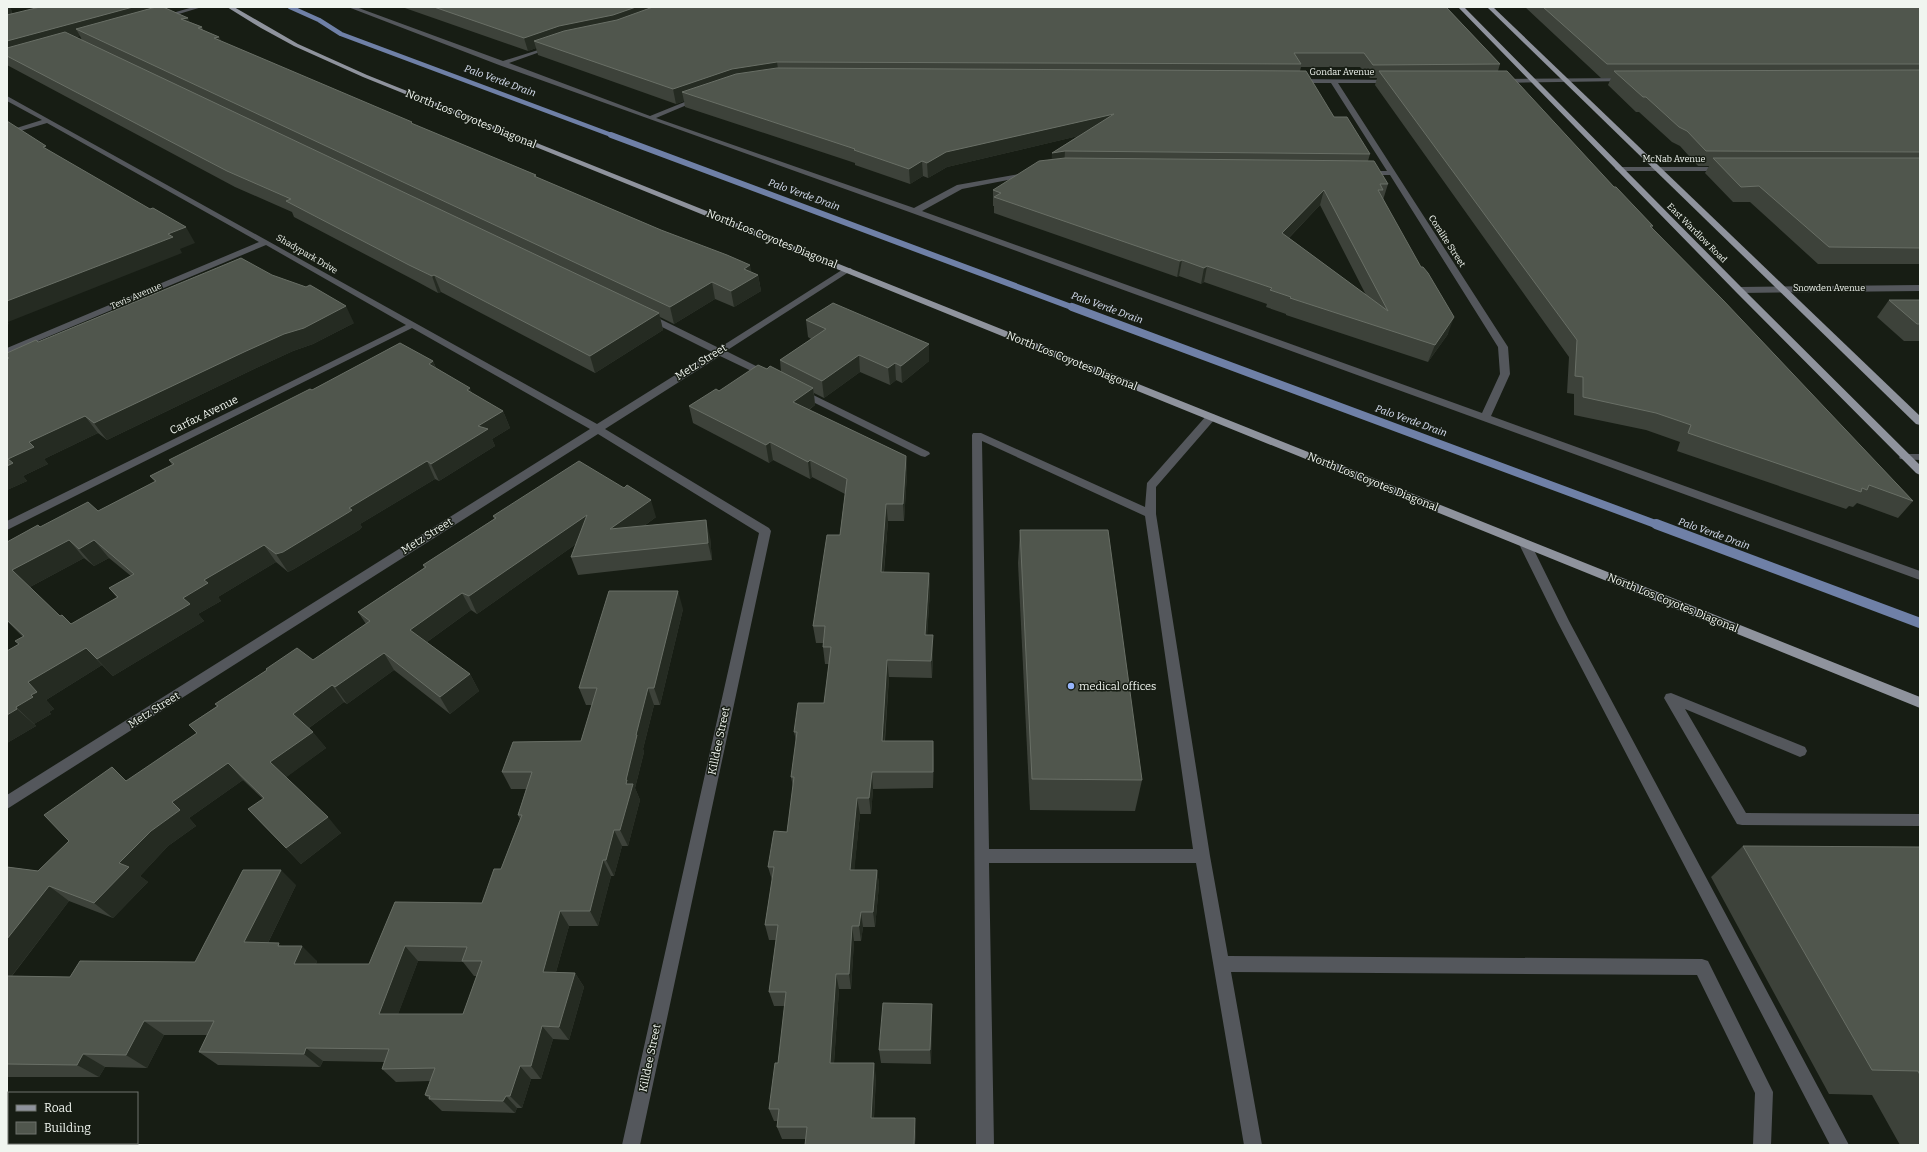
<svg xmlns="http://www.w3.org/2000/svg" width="1927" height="1152" font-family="Bitter,serif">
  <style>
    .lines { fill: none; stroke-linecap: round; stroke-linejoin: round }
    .stream-far3 { stroke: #6f80a7; stroke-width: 4.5 }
    .stream-far2 { stroke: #6f80a7; stroke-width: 6 }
    .stream-far1 { stroke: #6f80a7; stroke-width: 8 }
    .stream { stroke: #6f80a7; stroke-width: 10 }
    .minor { fill: #54575c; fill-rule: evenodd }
    .major { fill: #8f939d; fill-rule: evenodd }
    .wall { fill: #3d423a; fill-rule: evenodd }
    .shaded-wall { fill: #252b22 }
    .building { fill: #50564d; stroke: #696f66; fill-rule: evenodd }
    .poi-dot { fill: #97b6fd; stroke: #171d14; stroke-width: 1.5 }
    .labels { text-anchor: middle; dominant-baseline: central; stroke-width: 3; stroke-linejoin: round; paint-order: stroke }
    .far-street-label { font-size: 9px; fill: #f0f5ef; stroke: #171d14 }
    .far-water-label { font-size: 10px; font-style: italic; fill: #d8e0f2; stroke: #171d14 }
    .street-label { font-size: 11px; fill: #f0f5ef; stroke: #171d14 }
    .poi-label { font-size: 11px; fill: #f0f5ef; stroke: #171d14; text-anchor: start }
  </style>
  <rect width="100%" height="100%" fill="#171d14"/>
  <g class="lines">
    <polyline class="stream-far3" points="290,7 319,20 341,34 614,136"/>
    <polyline class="stream-far2" points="611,135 1074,308"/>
    <polyline class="stream-far1" points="1072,307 1658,525"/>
    <polyline class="stream" points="1656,524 1920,623"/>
    <g class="minor">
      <polygon points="193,7 202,7 162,19 159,17"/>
      <polygon points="348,7 356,7 503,61 554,45 554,47 509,63 650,116 697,97 701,97 701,99 656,118 914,208 957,185 1036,171 1036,175 1033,175 962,189 922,211 1482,413 1500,374 1498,347 1390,175 1367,175 1363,173 1367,171 1387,171 1331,83 1297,83 1294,81 1297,79 1395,80 1395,82 1393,83 1338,83 1508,347 1510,374 1491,416 1920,571 1920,580 912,213 499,65"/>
      <polygon points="1627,78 1630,80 1629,81 1499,83 1496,81 1499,79"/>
      <polygon points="7,96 597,424 712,352 644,318 644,314 650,314 719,348 845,268 851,268 852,270 726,351 770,373 772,375 770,377 764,377 720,356 605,429 769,528 771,531 640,1145 622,1145 759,533 598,434 7,809 7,795 590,429 412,328 7,530 7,521 406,325 266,245 7,354 7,348 259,242 47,123 7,135 7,131 42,120 7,101"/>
      <polygon points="1616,167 1722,167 1726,169 1722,171 1619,171 1615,169"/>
      <polygon points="1920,285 1920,291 1739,293 1735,290 1739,287"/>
      <polygon points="801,389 929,452 930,454 925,457 921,456 797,394 796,392 797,390"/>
      <path d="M 1211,414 L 1215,415 L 1216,417 L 1215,419 L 1156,487 L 1156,514 L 1210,856 L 1228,956 L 1702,959 L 1708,961 L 1773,1092 L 1771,1145 L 1753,1145 L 1755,1093 L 1697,975 L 1231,972 L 1262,1145 L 1244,1145 L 1196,863 L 989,863 L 994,1145 L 976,1145 L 972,435 L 973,433 L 981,433 L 1145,507 L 1147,483 L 1207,415 ZM 982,441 L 1145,516 L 1193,849 L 989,849 Z"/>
      <polygon points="1904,454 1920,454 1920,460 1900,459 1899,457"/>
      <polygon points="1525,540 1529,541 1531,544 1569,621 1849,1145 1830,1145 1557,621 1519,544 1521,541"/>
      <polygon points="1671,693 1805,747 1807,751 1805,755 1800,757 1685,709 1746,813 1920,814 1920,826 1742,825 1737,824 1664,698 1666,694"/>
    </g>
    <g class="major">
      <polygon points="227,7 234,7 298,44 367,75 1920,697 1920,708 363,77 294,46 261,28"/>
      <polygon points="1458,7 1464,7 1742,288 1920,465 1920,475 1916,473 1736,292"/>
      <polygon points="1487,7 1493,7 1920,416 1920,425 1916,424"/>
    </g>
  </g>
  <g class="wall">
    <path d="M 7,7 L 12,11 L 12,14 L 155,7 L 202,27 L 203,30 L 219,37 L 221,41 L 413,124 L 536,175 L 536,177 L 758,275 L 761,291 L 734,307 L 715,299 L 674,324 L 660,317 L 663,330 L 595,373 L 441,292 L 438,293 L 416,281 L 294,217 L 292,212 L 235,187 L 7,65 ZM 80,36 L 82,40 L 76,37 Z"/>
    <path d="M 402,7 L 1446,7 L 1500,64 L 1498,71 L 1653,226 L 1652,228 L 1913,501 L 1898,518 L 1857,503 L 1853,507 L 1849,506 L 1846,509 L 1677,451 L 1680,442 L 1646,430 L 1574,415 L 1574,394 L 1567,393 L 1569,357 L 1375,85 L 1377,78 L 1370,78 L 1360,67 L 1301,67 L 1300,71 L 1334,117 L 1370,154 L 1368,161 L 1388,184 L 1383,200 L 1448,334 L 1428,362 L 1286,315 L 1286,314 L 1266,307 L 1267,304 L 1204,282 L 1201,284 L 1179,276 L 1177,277 L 994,213 L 994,206 L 993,206 L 993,190 L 1052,160 L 1052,153 L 1078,136 L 947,167 L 928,178 L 923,176 L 910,184 L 855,165 L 855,163 L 685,107 L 684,101 L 676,104 L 538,55 L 536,48 L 528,51 ZM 1320,205 L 1366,295 L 1289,238 Z"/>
    <polygon points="1525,7 1920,7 1920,264 1818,264 1750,202 1733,202 1705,173 1709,166 1698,166 1680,146 1672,142 1639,112 1636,112 1608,85 1611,78 1601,78"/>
    <polygon points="1889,300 1920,300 1920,341 1904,341 1877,317"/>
    <polygon points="806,320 929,344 929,361 902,383 896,380 890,385 860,372 824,398 814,393 815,405 809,410 906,456 907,473 904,521 888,521 884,572 929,573 930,590 927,635 933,652 932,678 889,677 885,741 934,757 933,788 873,789 871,814 860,814 854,870 877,870 879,885 875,927 863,927 861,941 854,941 851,989 839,989 834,1063 876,1076 874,1118 916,1130 915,1145 805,1145 806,1139 782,1139 777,1127 777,1121 774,1121 769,1109 778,1063 785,1006 774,1006 769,992 776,940 769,940 765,925 772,880 768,867 787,832 793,787 791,777 796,741 794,732 824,703 829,664 825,664 823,647 823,643 816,643 813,626 840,535 845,494 812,477 810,479 773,460 769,463 693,423 689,406 719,391 767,369 781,372 780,360 811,339 808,337"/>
    <polygon points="354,323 313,344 293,351 254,369 107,440 98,433 44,459 48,464 23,476 27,481 7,490 7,353 38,342"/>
    <path d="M 433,361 L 436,368 L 472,393 L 503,411 L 510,428 L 492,439 L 495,446 L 439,481 L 435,479 L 360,524 L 362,527 L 359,530 L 294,569 L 288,572 L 276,562 L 218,597 L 221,601 L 198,614 L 204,621 L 113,676 L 102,665 L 46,700 L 54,709 L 49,712 L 51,714 L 34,724 L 36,726 L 7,743 L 19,644 L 23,637 L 7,621 L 7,542 L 40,527 L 98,511 L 155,482 L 150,476 L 172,465 L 169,460 L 312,390 ZM 84,558 L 94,566 L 109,558 L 131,576 L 109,588 L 117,598 L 71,624 L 60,616 L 30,587 Z"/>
    <path d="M 493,516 L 656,517 L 644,526 L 710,537 L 712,560 L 578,575 L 571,557 L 576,544 L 477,614 L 471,610 L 427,642 L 470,674 L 479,691 L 450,714 L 394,670 L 347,704 L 344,702 L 309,728 L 326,748 L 286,777 L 341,833 L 301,864 L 248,809 L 263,799 L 243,780 L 189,818 L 196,826 L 168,846 L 140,876 L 148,882 L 113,918 L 69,901 L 12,976 L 70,977 L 195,962 L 296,885 L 268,943 L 282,946 L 317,961 L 316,964 L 369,964 L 482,903 L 501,869 L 520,819 L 518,815 L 526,789 L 511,789 L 502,772 L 581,741 L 592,705 L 586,705 L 579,688 L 683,609 L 660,705 L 654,705 L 643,749 L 644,752 L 635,788 L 640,800 L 628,846 L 622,846 L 614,876 L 611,876 L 598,926 L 569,926 L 556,972 L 575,973 L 584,987 L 569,1040 L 553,1039 L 541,1079 L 531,1079 L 522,1108 L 517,1108 L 515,1113 L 442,1111 L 425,1095 L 430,1081 L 396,1082 L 382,1069 L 384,1062 L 323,1061 L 320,1067 L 218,1065 L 199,1052 L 207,1035 L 164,1035 L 147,1068 L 105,1067 L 99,1077 L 7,1077 L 7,867 L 38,871 L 69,841 L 127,781 L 197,734 L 189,725 L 217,706 L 215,704 L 267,670 L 266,669 L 313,660 L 366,624 L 358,612 L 424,568 L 423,565 L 494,519 ZM 418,961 L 463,962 L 474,976 L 477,976 L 463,1014 L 398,1014 Z"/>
    <polygon points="1020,530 1142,780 1135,811 1030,810 1018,563"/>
    <polygon points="1743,846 1920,847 1920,1145 1900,1145 1872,1095 1829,1094 1711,877"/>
    <polygon points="932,1004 932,1017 931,1064 881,1063 879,1050"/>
  </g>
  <g class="shaded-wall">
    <polygon points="7,7 10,7 12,11 10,24 7,19"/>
    <polygon points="133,7 155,7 159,15 76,29 80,36 8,56 7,56 7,41"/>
    <polygon points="636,7 657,7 658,12 534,41 536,48 528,51 524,38 559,26"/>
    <polygon points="188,18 194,31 181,19"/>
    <polygon points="219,37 225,50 214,38"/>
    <polygon points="777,62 779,76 682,92 684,101 676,104 673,89 732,69"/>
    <polygon points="1114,114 1112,128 947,167 928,178 927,163 946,152"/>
    <polygon points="1065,151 1064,166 1051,168 1052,153"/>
    <polygon points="922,161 923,176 910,184 909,169"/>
    <polygon points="1324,190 1320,205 1278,249 1282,233"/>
    <polygon points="186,227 195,243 180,249 182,253 8,322 9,324 7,325 7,301"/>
    <polygon points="1182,260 1179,276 1177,277 1180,261"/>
    <polygon points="750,265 753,278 758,275 761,291 734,307 731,291 744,269"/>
    <polygon points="1207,266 1204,282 1201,284 1204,268"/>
    <polygon points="434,275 441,292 438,293 432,276"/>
    <polygon points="712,282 715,299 674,324 670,307"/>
    <polygon points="346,306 354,323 313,344 293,351 254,369 107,440 94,423 244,352"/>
    <polygon points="659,313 663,330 595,373 590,356"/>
    <polygon points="1454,317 1448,334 1428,362 1435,345"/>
    <polygon points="929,344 929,361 902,383 901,366"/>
    <polygon points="859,355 860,372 824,398 822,381"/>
    <polygon points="433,361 440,378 429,364"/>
    <polygon points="895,363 896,380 890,385 888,368"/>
    <polygon points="470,388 477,406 467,390"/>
    <polygon points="813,388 815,405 795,419 793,402"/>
    <polygon points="503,411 510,428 492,439 495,446 439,481 431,464 478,426"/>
    <polygon points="85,416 98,433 44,459 48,464 23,476 27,481 7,490 7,466 8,459 29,442"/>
    <polygon points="770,442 773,460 769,463 766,445"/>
    <polygon points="906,456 907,473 904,521 903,504"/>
    <polygon points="810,460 812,477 810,479 808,462"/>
    <polygon points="427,461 435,479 360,524 362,527 359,530 294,569 288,572 276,554 349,508"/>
    <polygon points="651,500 656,517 616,546 610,529"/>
    <polygon points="886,504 888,521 882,590 881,572"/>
    <polygon points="587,515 593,532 477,614 469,596"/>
    <polygon points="706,520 710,537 712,560 708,543"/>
    <polygon points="69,540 84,558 28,588 12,570"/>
    <polygon points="94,540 109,558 94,566 79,549"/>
    <polygon points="264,545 276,562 218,597 221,601 198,614 204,621 113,676 97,659 183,598 204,580"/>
    <polygon points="929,573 930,590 926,652 925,635"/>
    <polygon points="678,591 683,609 660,705 654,688"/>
    <polygon points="462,593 471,610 420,647 410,630"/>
    <polygon points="933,635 933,652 932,678 931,661"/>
    <polygon points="86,648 102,665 46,700 54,709 49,712 51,714 34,724 16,707 28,682"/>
    <polygon points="384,653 394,670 347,704 335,687"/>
    <polygon points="887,660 889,677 883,758 882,741"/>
    <polygon points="470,674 479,691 450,714 440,697"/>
    <polygon points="332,685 344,702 306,730 293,714"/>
    <polygon points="648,688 654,705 643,749 644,752 635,788 640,800 628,846 620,830 626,780 636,735"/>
    <polygon points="17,709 36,726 7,743 7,715"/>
    <polygon points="313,732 326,748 284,779 270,762"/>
    <polygon points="933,741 934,757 933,788"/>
    <polygon points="228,763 243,780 189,818 196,826 168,846 140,876 148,882 113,918 94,903 119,863 172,802"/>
    <polygon points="872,772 873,789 871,814 869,798"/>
    <polygon points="857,798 860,814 853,885 850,870"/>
    <polygon points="328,817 341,833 301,864 286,848"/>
    <polygon points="614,830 622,846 614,876 606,860"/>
    <polygon points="603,860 611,876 598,926 590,911"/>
    <polygon points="281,870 296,885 261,957 244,942"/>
    <polygon points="877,870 879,885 875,927 873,912"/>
    <polygon points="49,886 69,901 10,978 7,984 7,939"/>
    <polygon points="560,911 569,926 552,986 543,972"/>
    <polygon points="861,912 863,927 861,941 859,926"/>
    <polygon points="852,926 854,941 851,989 849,974"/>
    <polygon points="302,946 317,961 309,978 294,964"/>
    <polygon points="405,946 418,961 393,1028 379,1014"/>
    <polygon points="575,973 584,987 569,1040 559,1027"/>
    <polygon points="836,974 839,989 833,1076 830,1063"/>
    <polygon points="932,1004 932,1017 931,1064 930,1050"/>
    <polygon points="144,1021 164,1035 147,1068 126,1055"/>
    <polygon points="542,1026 553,1039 541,1079 531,1066"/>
    <polygon points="306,1048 323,1061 320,1067 304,1054"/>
    <polygon points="83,1054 105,1067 99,1077 77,1065"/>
    <polygon points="874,1063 876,1076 873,1129 871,1118"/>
    <polygon points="520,1066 531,1079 522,1108 510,1096"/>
    <polygon points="506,1096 517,1108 515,1113 503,1101"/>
    <polygon points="915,1118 916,1130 915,1145 914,1145"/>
  </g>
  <g class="building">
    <polygon points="40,7 133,7 7,41 7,15"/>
    <polygon points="156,7 163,7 188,18 181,19 202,27 198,28 219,37 214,38 412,122 411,123 536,175 534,176 661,230 727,255 750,265 744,269 758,275 731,291 712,282 670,307 76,29"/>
    <polygon points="434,7 636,7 613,15 559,26 524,38"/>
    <polygon points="653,7 1446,7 1500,64 1373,65 1364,53 1294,53 1301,64 777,62 732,69 673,89 534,41 564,31 617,20"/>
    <polygon points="1543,7 1920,7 1920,64 1607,64"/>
    <polygon points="65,32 659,313 590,356 434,275 432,276 409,265 286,201 291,199 227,171 7,56 7,48"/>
    <polygon points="777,68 1306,71 1334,117 1347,117 1370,154 1065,151 1052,153 1114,114 946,152 927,163 922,161 909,169 854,150 855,149 682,92 736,74"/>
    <polygon points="1920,70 1920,152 1706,151 1687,131 1679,127 1646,97 1643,97 1614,71"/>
    <polygon points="1379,71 1507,71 1614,187 1616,187 1653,226 1650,226 1723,300 1913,501 1869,485 1867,490 1862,488 1861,492 1688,433 1691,425 1656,413 1583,397 1583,377 1575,376 1577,340"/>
    <polygon points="7,121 46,146 43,147 150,209 153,208 186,227 168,234 173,237 7,301"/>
    <path d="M 1065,158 L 1374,161 L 1388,184 L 1380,184 L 1383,190 L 1378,190 L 1421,267 L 1423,267 L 1428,273 L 1454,317 L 1435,345 L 1290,298 L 1291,297 L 1270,290 L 1272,288 L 1207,266 L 1204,268 L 1182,260 L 1180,261 L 994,197 L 1001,193 L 993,190 L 1039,161 ZM 1324,190 L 1388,311 L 1282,233 Z"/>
    <polygon points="1713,158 1920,158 1920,248 1829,247 1759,186 1741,187"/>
    <polygon points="241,258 272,275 306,287 310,285 346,306 304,328 284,334 244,352 94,423 85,416 29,442 34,447 8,459 13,463 7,466 7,359 9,358 7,357 7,353 36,340 38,342"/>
    <polygon points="1889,300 1920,300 1920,324 1917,324"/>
    <polygon points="833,303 929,344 901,366 895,363 888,368 859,355 822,381 780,360 826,329 806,320"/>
    <path d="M 400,343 L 433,361 L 429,364 L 470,388 L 467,390 L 503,411 L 478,426 L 488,429 L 431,464 L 427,461 L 349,508 L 352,510 L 349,512 L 283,552 L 276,554 L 264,545 L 204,580 L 208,583 L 183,598 L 190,604 L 97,659 L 86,648 L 28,682 L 37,692 L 31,695 L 33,697 L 16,707 L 17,709 L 7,715 L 7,651 L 19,644 L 15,641 L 24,636 L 7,620 L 7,542 L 38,525 L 40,527 L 88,502 L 98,511 L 156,481 L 150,476 L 174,464 L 169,460 L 310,389 L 312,390 ZM 69,540 L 79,549 L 94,540 L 134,574 L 109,588 L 118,597 L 71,624 L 62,615 L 60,616 L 12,570 Z"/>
    <polygon points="758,365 767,369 770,366 813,388 793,402 906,456 903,504 886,504 881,572 929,573 925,635 933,635 931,661 887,660 882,741 933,741 933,772 872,772 869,798 857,798 850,870 877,870 873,912 861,912 859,926 852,926 849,974 836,974 830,1063 874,1063 871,1118 915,1118 914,1145 805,1145 807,1127 777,1127 779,1109 769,1109 775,1063 778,1063 786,992 769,992 778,925 765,925 774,867 768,867 774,831 787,832 794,777 791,777 797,732 794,732 798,703 824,703 831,647 823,647 825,626 813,626 827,535 840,535 847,479 810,460 808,462 770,442 766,445 689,406 716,389 719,391"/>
    <polygon points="579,461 624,488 627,485 651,500 610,529 706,520 708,543 571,557 587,515 469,596 462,593 410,630 470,674 440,697 384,653 335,687 332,685 293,714 313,732 270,762 328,817 286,848 248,809 264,798 228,763 172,802 180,810 151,831 119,863 129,867 94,903 49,886 7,939 7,867 38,871 69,841 44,815 112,767 126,781 197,733 189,725 218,706 215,704 267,670 266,669 297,648 313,660 370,621 358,612 426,567 423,565 496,518 493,516"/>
    <polygon points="1020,530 1108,530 1142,780 1032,779"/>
    <path d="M 609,591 L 678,591 L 654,688 L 648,688 L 636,735 L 637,735 L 626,780 L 627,780 L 626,784 L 633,784 L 620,830 L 614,830 L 606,860 L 603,860 L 590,911 L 560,911 L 543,972 L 575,973 L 559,1027 L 542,1026 L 531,1066 L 520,1066 L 510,1096 L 506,1096 L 503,1101 L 429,1099 L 430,1096 L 425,1095 L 435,1068 L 382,1069 L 389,1049 L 306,1048 L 304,1054 L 199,1052 L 214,1021 L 144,1021 L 126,1055 L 83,1054 L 77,1065 L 7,1064 L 7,976 L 70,977 L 80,961 L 195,962 L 243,870 L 281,870 L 244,942 L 279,943 L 278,946 L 302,946 L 294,964 L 369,964 L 395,902 L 482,903 L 494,869 L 501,869 L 522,815 L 518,815 L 532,772 L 502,772 L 513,742 L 581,741 L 597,688 L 579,688 ZM 405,946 L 467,947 L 462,961 L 482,961 L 463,1014 L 379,1014 Z"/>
    <polygon points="1743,846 1920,847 1920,1075 1918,1071 1872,1070"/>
    <polygon points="883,1003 932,1004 930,1050 879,1050"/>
  </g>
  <circle class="poi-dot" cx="1071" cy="686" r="4"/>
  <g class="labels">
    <g class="far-street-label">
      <text x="1342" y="72">Gondar Avenue</text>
      <text x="1674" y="159">McNab Avenue</text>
      <text transform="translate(1697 233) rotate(45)">East Wardlow Road</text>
      <text transform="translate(1447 241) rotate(57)">Coralite Street</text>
      <text transform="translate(307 254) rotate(30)">Shadypark Drive</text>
      <text x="1829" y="288">Snowden Avenue</text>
      <text transform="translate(136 296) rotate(-23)">Tevis Avenue</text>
    </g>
    <g class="far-water-label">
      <text transform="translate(500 81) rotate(20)">Palo Verde Drain</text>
      <text transform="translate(804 195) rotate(20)">Palo Verde Drain</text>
      <text transform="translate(1107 308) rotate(20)">Palo Verde Drain</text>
      <text transform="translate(1411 421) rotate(20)">Palo Verde Drain</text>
      <text transform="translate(1714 534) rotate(20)">Palo Verde Drain</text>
    </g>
    <g class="street-label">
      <text transform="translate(471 119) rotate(22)">North Los Coyotes Diagonal</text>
      <text transform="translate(772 239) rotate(22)">North Los Coyotes Diagonal</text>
      <text transform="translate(1072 361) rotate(22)">North Los Coyotes Diagonal</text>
      <text transform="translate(701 362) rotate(-32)">Metz Street</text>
      <text transform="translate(204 415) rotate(-26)">Carfax Avenue</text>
      <text transform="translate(1373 482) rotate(22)">North Los Coyotes Diagonal</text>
      <text transform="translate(427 536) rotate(-32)">Metz Street</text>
      <text transform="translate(1673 603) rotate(22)">North Los Coyotes Diagonal</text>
      <text transform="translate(154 710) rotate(-32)">Metz Street</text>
      <text transform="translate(719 741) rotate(-78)">Killdee Street</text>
      <text transform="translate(650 1058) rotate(-78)">Killdee Street</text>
    </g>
    <g class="poi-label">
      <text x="1079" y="686">medical offices</text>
    </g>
  </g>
  <rect width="1927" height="1152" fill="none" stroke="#f0f5ef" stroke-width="16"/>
  <rect x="8" y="1092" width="130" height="52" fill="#171d14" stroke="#6e736c"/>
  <rect x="16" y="1105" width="20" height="6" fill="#8f939d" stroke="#6e736c"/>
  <text x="44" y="1112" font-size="12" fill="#f0f5ef">Road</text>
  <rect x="16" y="1122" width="20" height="12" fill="#50564d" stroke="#6e736c"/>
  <text x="44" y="1132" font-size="12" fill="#f0f5ef">Building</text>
</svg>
